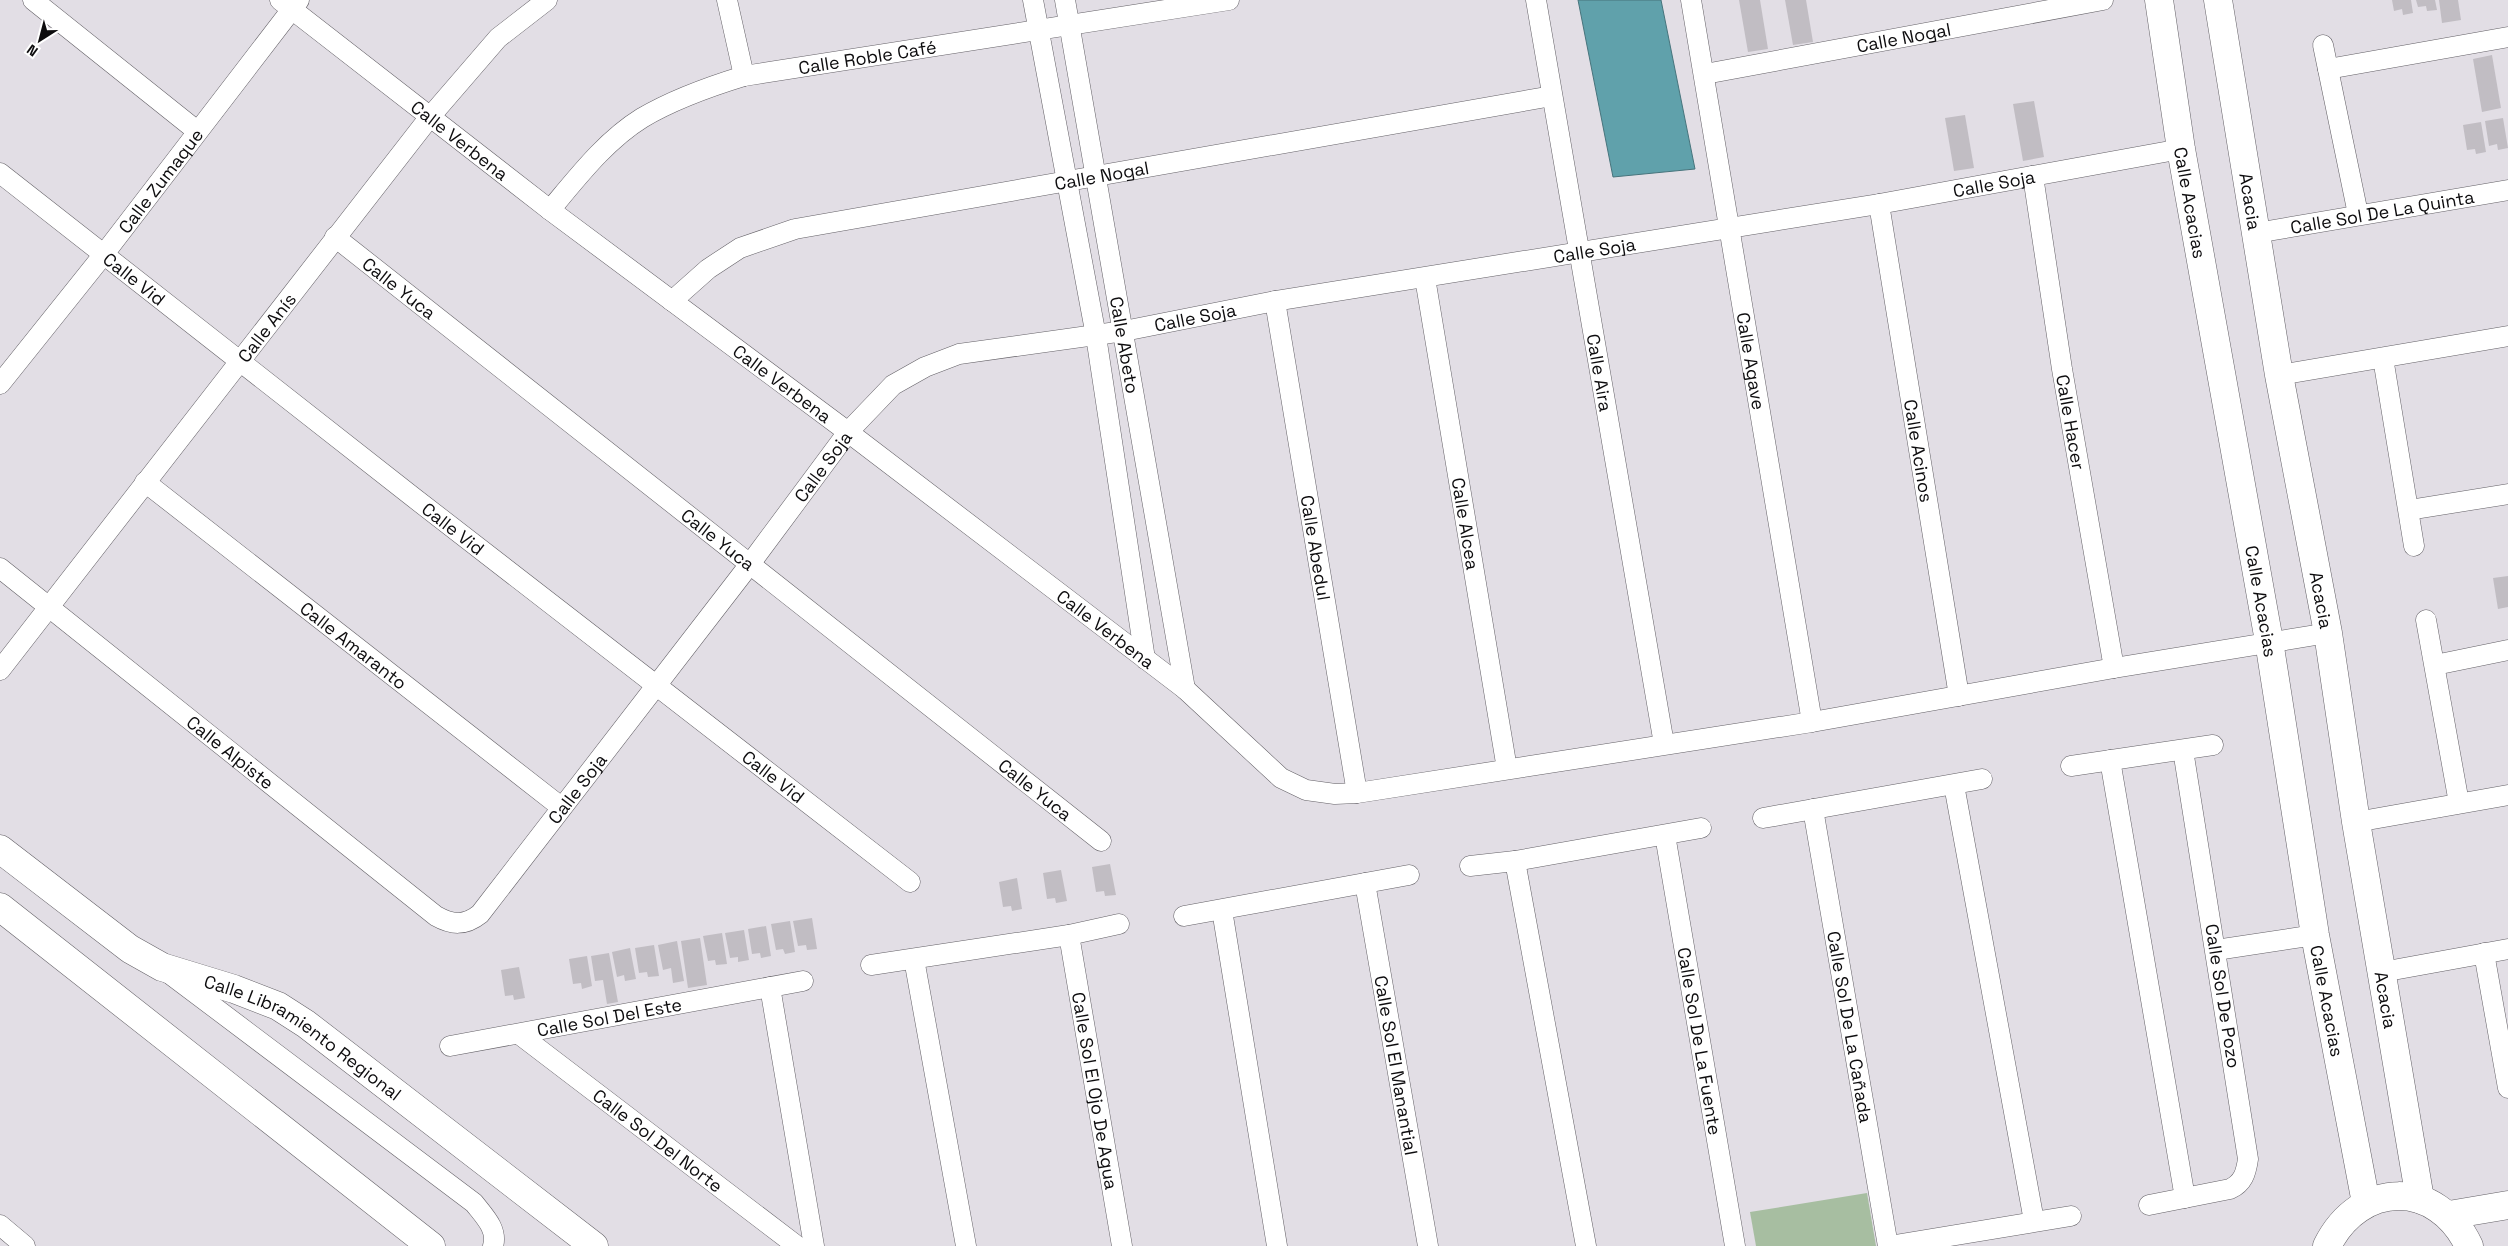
<svg xmlns="http://www.w3.org/2000/svg" width="2508" height="1246" font-family="'Space Grotesk',sans-serif">
  <style>
    .green { fill: #a7bea1 }
    .water { fill: #60a1ab; stroke: #47747c }
    .building { fill: #c1bdc3 }
    .lines { fill: none; stroke-linecap: round; stroke-linejoin: round }
    .street-casing { stroke: #636066; stroke-width: 21 }
    .secondary-casing { stroke: #636066; stroke-width: 29 }
    .street { stroke: #fff; stroke-width: 20 }
    .secondary { stroke: #fff; stroke-width: 28 }
    .labels { text-anchor: middle; dominant-baseline: central; stroke-width: 4.5; stroke-linejoin: round; paint-order: stroke }
    .street-label { font-size: 18px; fill: #0d0c0e; stroke: #fff }
  </style>
  <rect width="100%" height="100%" fill="#e2dee5"/>
  <polygon class="green" points="1867,1193 1876,1246 1756,1246 1750,1212"/>
  <polygon class="water" points="1578,0 1661,0 1695,169 1613,177"/>
  <g class="building">
    <polygon points="1739,0 1760,0 1768,49 1748,52"/>
    <polygon points="1785,0 1806,0 1813,42 1793,45"/>
    <polygon points="2392,0 2411,0 2413,13 2403,15 2402,9 2394,11"/>
    <polygon points="2416,0 2435,0 2437,10 2427,11 2426,6 2418,7"/>
    <polygon points="2439,0 2458,0 2461,20 2442,23"/>
    <polygon points="2492,55 2501,108 2482,112 2473,59"/>
    <polygon points="2034,101 2044,157 2023,161 2013,104"/>
    <polygon points="1965,115 1974,168 1954,171 1945,118"/>
    <polygon points="2503,118 2508,148 2498,150 2497,144 2489,146 2485,121"/>
    <polygon points="2481,122 2486,152 2476,154 2475,149 2467,150 2463,125"/>
    <polygon points="2508,576 2508,607 2498,609 2493,578"/>
    <polygon points="1110,864 1116,895 1105,896 1104,891 1096,892 1092,867"/>
    <polygon points="1061,870 1067,901 1056,903 1055,898 1047,899 1043,873"/>
    <polygon points="1017,878 1022,909 1012,911 1011,906 1003,907 999,882"/>
    <polygon points="812,918 817,949 807,950 806,945 798,946 793,921"/>
    <polygon points="790,921 795,952 785,954 783,949 776,950 771,924"/>
    <polygon points="766,926 771,956 761,958 760,953 752,954 748,929"/>
    <polygon points="744,930 749,960 738,962 738,957 730,958 725,933"/>
    <polygon points="722,933 727,964 716,965 715,960 708,961 703,936"/>
    <polygon points="700,938 707,985 688,988 681,941"/>
    <polygon points="677,941 684,981 673,983 671,968 663,970 658,945"/>
    <polygon points="654,945 659,976 648,977 647,972 639,973 635,948"/>
    <polygon points="630,948 636,979 625,981 624,975 617,977 612,952"/>
    <polygon points="609,953 618,1002 607,1004 603,980 595,981 591,956"/>
    <polygon points="587,956 592,986 582,989 581,983 573,984 569,959"/>
    <polygon points="519,967 525,998 514,1000 513,995 505,996 501,970"/>
  </g>
  <g class="lines">
    <defs>
      <g id="street">
        <polyline points="33,0 197,131"/>
        <path id="s1" d="M 280,0 L 550,210 L 848,432 L 1185,689 L 1281,778 L 1306,790 L 1335,794 L 1357,793 L 1812,722 L 2114,668 L 2328,633"/>
        <polyline points="727,0 744,76"/>
        <polyline points="1033,0 1096,336 1145,659"/>
        <path id="s2" d="M 1065,0 L 1185,689"/>
        <path id="s3" d="M 1536,0 L 1664,744"/>
        <path id="s4" d="M 1691,0 L 1812,722"/>
        <polyline points="2323,45 2358,214"/>
        <polyline points="2328,69 2508,37"/>
        <path id="s5" d="M 1705,74 L 2103,0"/>
        <path id="s6" d="M 0,173 L 413,497 L 910,882"/>
        <path id="s7" d="M 2033,176 L 2062,369 L 2114,668"/>
        <path id="s8" d="M 1879,204 L 1959,696"/>
        <path id="s9" d="M 550,210 C 577,178 605,141 642,118 C 674,99 708,87 744,76 L 1229,0"/>
        <path id="s10" d="M 2256,233 L 2508,190"/>
        <path id="s11" d="M 335,237 L 1101,841"/>
        <path id="s12" d="M 1425,278 L 1507,769"/>
        <path id="s13" d="M 672,301 L 708,269 L 740,248 L 795,229 L 1552,96"/>
        <path id="s14" d="M 1275,301 L 1357,793"/>
        <polyline points="2383,358 2414,546"/>
        <polyline points="2279,375 2508,336"/>
        <path id="s15" d="M 0,384 L 104,254 L 299,0"/>
        <path id="s16" d="M 145,482 L 561,807"/>
        <polyline points="2409,510 2508,494"/>
        <path id="s17" d="M 0,568 L 436,916 C 452,925 465,926 480,914 L 750,564 L 848,432 L 893,385 L 925,367 L 959,354 L 1124,331 L 1275,301 L 1879,204 L 2181,149"/>
        <polyline points="2426,620 2459,803"/>
        <polyline points="2435,665 2508,650"/>
        <path id="s18" d="M 0,670 L 429,118 L 498,38 L 547,0"/>
        <polyline points="2110,760 2185,1198"/>
        <polyline points="2071,766 2213,745"/>
        <polyline points="1954,785 2034,1221"/>
        <path id="s19" d="M 1813,809 L 1888,1246"/>
        <polyline points="1763,818 1982,779"/>
        <polyline points="2356,822 2508,795"/>
        <path id="s20" d="M 1665,835 L 1735,1246"/>
        <polyline points="1515,861 1586,1246"/>
        <polyline points="1470,866 1515,861 1701,828"/>
        <path id="s21" d="M 1365,883 L 1428,1246"/>
        <polyline points="1222,910 1277,1246"/>
        <polyline points="1184,916 1409,875"/>
        <path id="s22" d="M 1069,935 L 1122,1246"/>
        <polyline points="2216,950 2315,935"/>
        <polyline points="2484,953 2508,1088"/>
        <polyline points="914,959 966,1246"/>
        <polyline points="871,965 1069,935 1119,924"/>
        <polyline points="2382,972 2508,949"/>
        <path d="M 170,974 L 474,1203 C 484,1216 498,1229 493,1246"/>
        <polyline points="770,987 814,1246"/>
        <path id="s23" d="M 519,1034 L 797,1246"/>
        <path id="s24" d="M 450,1046 L 803,981"/>
        <path d="M 2149,1205 L 2230,1189 C 2243,1183 2246,1173 2248,1159 L 2183,750"/>
        <polyline points="0,1225 25,1246"/>
        <polyline points="1889,1246 2071,1216"/>
      </g>
      <g id="secondary">
        <path id="s25" d="M 2159,0 L 2181,149 L 2269,641 L 2315,935 L 2366,1203"/>
        <path id="s26" d="M 2218,0 L 2279,375 L 2328,633 L 2356,822 L 2420,1199"/>
        <path id="s27" d="M 0,849 L 130,949 L 162,967 L 234,989 L 278,1006 L 306,1024 L 594,1246"/>
        <polyline points="0,907 431,1246"/>
        <polyline points="2449,1215 2508,1205"/>
        <path d="M 2327,1246 C 2360,1180 2437,1179 2469,1246"/>
      </g>
    </defs>
    <use href="#street" class="street-casing"/>
    <use href="#secondary" class="secondary-casing"/>
    <use href="#street" class="street"/>
    <use href="#secondary" class="secondary"/>
  </g>
  <g class="labels">
    <g class="street-label">
      <text stroke="none"><textPath href="#s5" startOffset="202">Calle Nogal</textPath></text>
      <text stroke="none"><textPath href="#s9" startOffset="366">Calle Roble Café</textPath></text>
      <text stroke="none"><textPath href="#s1" startOffset="228">Calle Verbena</textPath></text>
      <text stroke="none"><textPath href="#s13" startOffset="456">Calle Nogal</textPath></text>
      <text stroke="none"><textPath href="#s15" startOffset="259">Calle Zumaque</textPath></text>
      <text stroke="none"><textPath href="#s17" startOffset="2399">Calle Soja</textPath></text>
      <text stroke="none"><textPath href="#s26" startOffset="204">Acacia</textPath></text>
      <text stroke="none"><textPath href="#s25" startOffset="205">Calle Acacias</textPath></text>
      <text stroke="none"><textPath href="#s10" startOffset="128">Calle Sol De La Quinta</textPath></text>
      <text stroke="none"><textPath href="#s17" startOffset="1994">Calle Soja</textPath></text>
      <text stroke="none"><textPath href="#s6" startOffset="171">Calle Vid</textPath></text>
      <text stroke="none"><textPath href="#s11" startOffset="82">Calle Yuca</textPath></text>
      <text stroke="none"><textPath href="#s17" startOffset="1589">Calle Soja</textPath></text>
      <text stroke="none"><textPath href="#s18" startOffset="434">Calle Anís</textPath></text>
      <text stroke="none"><textPath href="#s2" startOffset="350">Calle Abeto</textPath></text>
      <text stroke="none"><textPath href="#s4" startOffset="366">Calle Agave</textPath></text>
      <text stroke="none"><textPath href="#s3" startOffset="378">Calle Aira</textPath></text>
      <text stroke="none"><textPath href="#s1" startOffset="632">Calle Verbena</textPath></text>
      <text stroke="none"><textPath href="#s7" startOffset="249">Calle Hacer</textPath></text>
      <text stroke="none"><textPath href="#s8" startOffset="250">Calle Acinos</textPath></text>
      <text stroke="none"><textPath href="#s17" startOffset="1169">Calle Soja</textPath></text>
      <text stroke="none"><textPath href="#s12" startOffset="249">Calle Alcea</textPath></text>
      <text stroke="none"><textPath href="#s6" startOffset="576">Calle Vid</textPath></text>
      <text stroke="none"><textPath href="#s11" startOffset="488">Calle Yuca</textPath></text>
      <text stroke="none"><textPath href="#s14" startOffset="250">Calle Abedul</textPath></text>
      <text stroke="none"><textPath href="#s26" startOffset="609">Acacia</textPath></text>
      <text stroke="none"><textPath href="#s25" startOffset="610">Calle Acacias</textPath></text>
      <text stroke="none"><textPath href="#s1" startOffset="1038">Calle Verbena</textPath></text>
      <text stroke="none"><textPath href="#s16" startOffset="265">Calle Amaranto</textPath></text>
      <text stroke="none"><textPath href="#s17" startOffset="295">Calle Alpiste</textPath></text>
      <text stroke="none"><textPath href="#s6" startOffset="981">Calle Vid</textPath></text>
      <text stroke="none"><textPath href="#s17" startOffset="764">Calle Soja</textPath></text>
      <text stroke="none"><textPath href="#s11" startOffset="892">Calle Yuca</textPath></text>
      <text transform="translate(2223 996) rotate(81)">Calle Sol De Pozo</text>
      <text stroke="none"><textPath href="#s26" startOffset="1014">Acacia</textPath></text>
      <text stroke="none"><textPath href="#s25" startOffset="1015">Calle Acacias</textPath></text>
      <text stroke="none"><textPath href="#s24" startOffset="162">Calle Sol Del Este</textPath></text>
      <text stroke="none"><textPath href="#s19" startOffset="221">Calle Sol De La Cañada</textPath></text>
      <text stroke="none"><textPath href="#s27" startOffset="360">Calle Libramiento Regional</textPath></text>
      <text stroke="none"><textPath href="#s20" startOffset="209">Calle Sol De La Fuente</textPath></text>
      <text stroke="none"><textPath href="#s21" startOffset="185">Calle Sol El Manantial</textPath></text>
      <text stroke="none"><textPath href="#s22" startOffset="158">Calle Sol El Ojo De Agua</textPath></text>
      <text stroke="none"><textPath href="#s23" startOffset="175">Calle Sol Del Norte</textPath></text>
    </g>
  </g>
  <g transform="translate(40 40) rotate(216)" stroke="#ffffff" stroke-width="4" paint-order="stroke">
  <path d="M0-4L9 19L0 12L-9 19Z" fill="#0d0c0e"/>
  <text y="-8" font-size="14" font-weight="bold" text-anchor="middle" fill="#0d0c0e">N</text>
  </g>
</svg>
